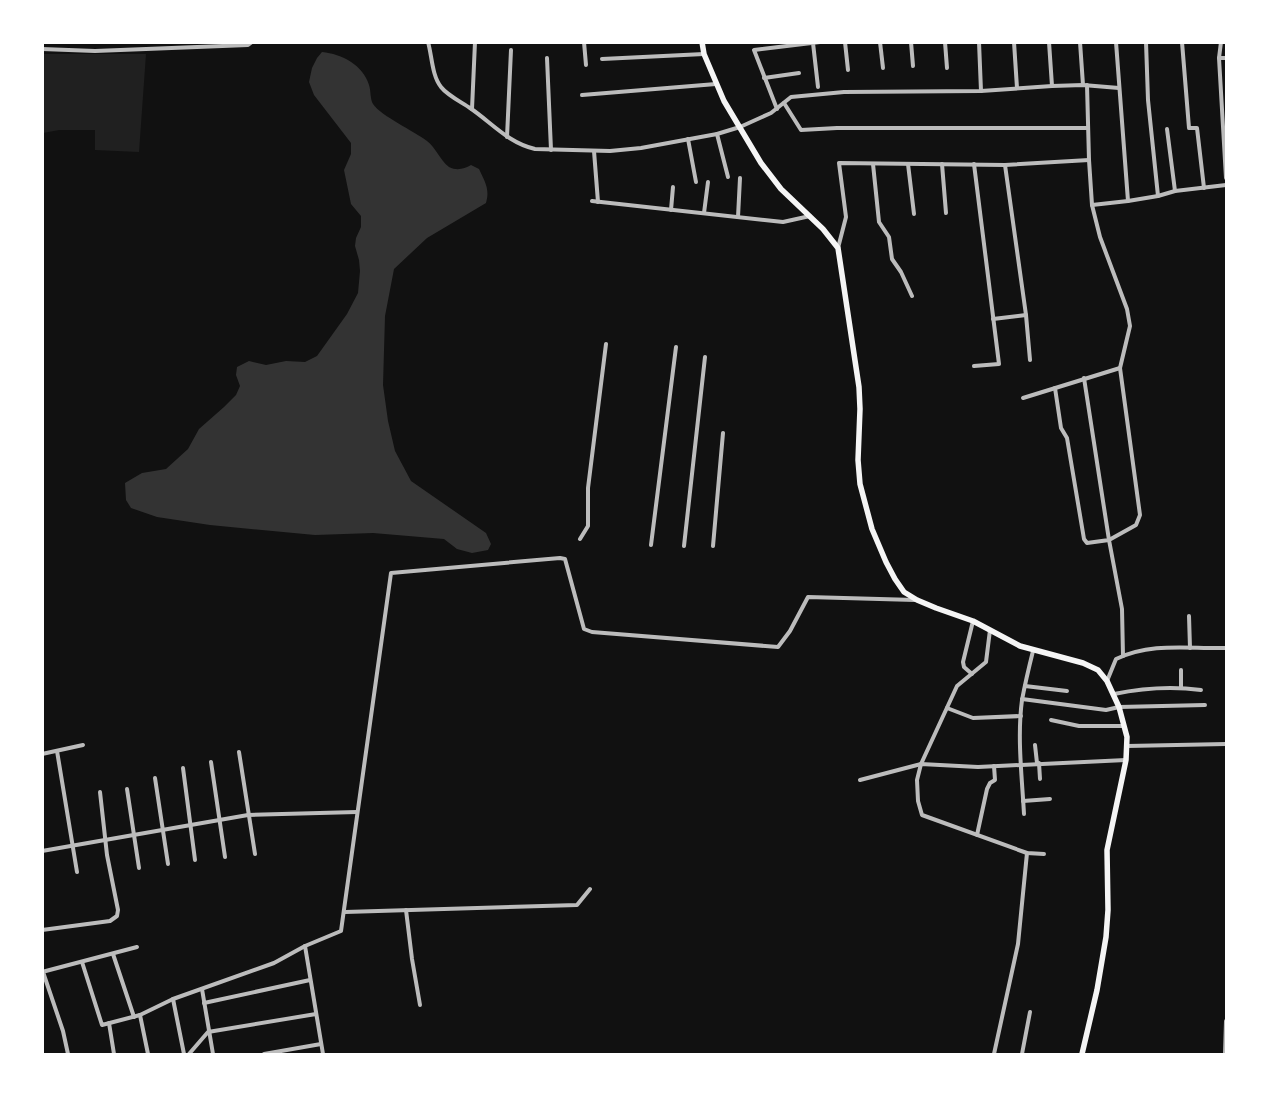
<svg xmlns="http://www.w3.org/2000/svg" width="1269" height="1097" font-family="Manrope,sans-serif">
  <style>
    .green { fill: #202020 }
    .water { fill: #333 }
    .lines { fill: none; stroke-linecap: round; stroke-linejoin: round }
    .minor { stroke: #bcbcbc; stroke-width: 4 }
    .secondary { stroke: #f5f5f5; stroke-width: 5.5 }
  </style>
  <rect width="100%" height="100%" fill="#111"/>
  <polygon class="green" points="43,54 146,54 139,152 95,150 95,130 59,130 43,133"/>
  <path class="water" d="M 322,52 C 342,54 363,65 369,85 C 371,91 370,99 373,104 C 381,116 414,131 427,141 C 436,148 440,160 449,167 C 457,171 464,169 471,165 L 479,169 C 485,182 490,189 486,203 L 427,238 L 394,269 L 385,316 L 383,385 L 388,421 L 395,451 L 411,481 L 486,533 L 491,544 L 488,550 L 472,553 L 457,549 L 444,539 L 373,533 L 315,535 L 210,525 L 157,517 L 131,508 L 126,500 L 125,483 L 142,473 L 166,469 L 188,449 L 199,429 L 224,407 L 236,395 L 240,386 L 236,375 L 237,367 L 249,361 L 266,365 L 286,361 L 305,362 L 317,356 L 347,314 L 358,293 L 360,271 L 359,260 L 355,246 L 356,238 L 361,227 L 361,216 L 351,204 L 344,170 L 351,154 L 351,143 L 314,95 L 309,82 L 312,68 L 317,58 Z"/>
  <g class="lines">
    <g class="minor">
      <path d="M 428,42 C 432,56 432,76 441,87 C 447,95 461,102 470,108 C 491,122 508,143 535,149 L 610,151 L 641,148 L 717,134 L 740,127 L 771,113 L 791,97 L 844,92 L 981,91 L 1052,86 L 1083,85 L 1119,88"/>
      <polyline points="584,42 586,65"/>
      <polyline points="845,42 848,70"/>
      <polyline points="880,42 883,68"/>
      <polyline points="911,42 913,66"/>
      <polyline points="945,42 947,68"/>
      <polyline points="979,42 981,91"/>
      <polyline points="1014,42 1017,88"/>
      <polyline points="1049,42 1052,86"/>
      <polyline points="1080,42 1083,85"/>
      <polyline points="1116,42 1128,201"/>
      <polyline points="1146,42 1148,100 1158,196"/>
      <polyline points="1182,42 1189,128 1197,128 1204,188"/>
      <polyline points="813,43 818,87"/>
      <polyline points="42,49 95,51 248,45 252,42"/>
      <polyline points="547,58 551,150"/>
      <polyline points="1219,58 1221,42"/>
      <polyline points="1226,58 1219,58 1226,178"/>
      <polyline points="602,59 704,54"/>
      <polyline points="764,78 799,73"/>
      <polyline points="1087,85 1089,160 1092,205"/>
      <polyline points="582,95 716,84"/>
      <polyline points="784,103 801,130 837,128 1087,128"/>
      <polyline points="472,109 475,42"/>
      <polyline points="777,109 754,50 820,42"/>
      <polyline points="1167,129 1175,191"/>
      <polyline points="717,134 728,177"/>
      <polyline points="507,137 511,50"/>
      <polyline points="688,139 696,182"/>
      <polyline points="594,151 598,202"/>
      <polyline points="873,164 879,222 889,237 892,259 901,272 912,296"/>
      <polyline points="908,164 914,214"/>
      <polyline points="942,164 946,213"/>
      <polyline points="1005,165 1026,315 1030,360"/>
      <polyline points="592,201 783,222 810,216"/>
      <polyline points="671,210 673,187"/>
      <polyline points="704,213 708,182"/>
      <polyline points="738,217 740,178"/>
      <polyline points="838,248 846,217 839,163 1005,165 1089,160"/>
      <polyline points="993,319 1026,315"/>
      <polyline points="974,366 999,364 974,164"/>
      <polyline points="1055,388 1061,428 1067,438 1084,539 1087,543 1109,540 1084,378"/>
      <polyline points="1023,398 1120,368"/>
      <polyline points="580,539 588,526 588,488 606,344"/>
      <polyline points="651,545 676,347"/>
      <polyline points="684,546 705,357"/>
      <polyline points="713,546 723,433"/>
      <polyline points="1189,616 1190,648"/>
      <polyline points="990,630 986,662 957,686 921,764 917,780 918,801 922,815 1027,853 1044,854"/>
      <polyline points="1123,656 1122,609 1109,540 1136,525 1140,515 1120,368 1130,326 1127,309 1100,237 1092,205 1128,201 1158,196 1175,191 1226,185"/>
      <polyline points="972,674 964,667 963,662 973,621"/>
      <path d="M 1107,681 L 1116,659 C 1152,642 1188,649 1226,648"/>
      <polyline points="1025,686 1067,691"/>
      <polyline points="1181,688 1181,670"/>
      <path d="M 1114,694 C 1143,688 1171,686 1201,690"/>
      <polyline points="1022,699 1106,710 1119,707 1205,705"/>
      <polyline points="947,708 973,718 1021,716"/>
      <polyline points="1051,720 1079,726 1124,726"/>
      <polyline points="1035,745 1037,763"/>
      <polyline points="1127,746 1226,744"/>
      <polyline points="57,751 77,872"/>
      <polyline points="239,752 255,854"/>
      <polyline points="42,754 83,745"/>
      <polyline points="211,762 225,857"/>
      <polyline points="1039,763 1040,779"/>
      <polyline points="183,768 195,860"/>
      <polyline points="155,778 168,864"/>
      <polyline points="860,780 921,764 978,767 1126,760"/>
      <polyline points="127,789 139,868"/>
      <polyline points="1023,801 1050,799"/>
      <path d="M 1024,814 C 1022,777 1017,737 1022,700 C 1025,684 1029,667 1033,651"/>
      <polyline points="977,835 987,789 990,783 995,780 994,766"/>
      <polyline points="42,851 248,815 357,812"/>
      <polyline points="406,910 412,959 420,1005"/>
      <polyline points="345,912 577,905 590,889"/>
      <polyline points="42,930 110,921 117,916 118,910 107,855 100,792"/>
      <polyline points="305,946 323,1054"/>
      <polyline points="113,954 134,1017"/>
      <polyline points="82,962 102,1025 140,1015 173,999 274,963 305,946 341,931 391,573 560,558 565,559 584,629 592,632 778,647 790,631 808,597 915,600"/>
      <polyline points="42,972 137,947"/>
      <polyline points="43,972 63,1031 68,1054"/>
      <polyline points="202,989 213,1054"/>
      <polyline points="173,999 184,1054"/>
      <polyline points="204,1003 310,980"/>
      <polyline points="140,1015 148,1054"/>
      <polyline points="109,1023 114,1054"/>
      <polyline points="189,1054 208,1032 316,1014"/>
      <polyline points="264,1054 321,1044"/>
      <polyline points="994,1054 1018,944 1027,853"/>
      <polyline points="1022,1054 1030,1012"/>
      <polyline points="1225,1054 1226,1021"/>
    </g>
    <polyline class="secondary" points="702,42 704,54 724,101 761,163 781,189 823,229 838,248 859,387 860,409 858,460 860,484 872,529 886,562 895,579 904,592 917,600 936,608 973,621 1020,646 1083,663 1098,670 1107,681 1119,707 1127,737 1126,760 1107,850 1108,910 1106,937 1097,990 1082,1054"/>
  </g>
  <rect width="1269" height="1097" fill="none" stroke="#ffffff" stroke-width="88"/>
</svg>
